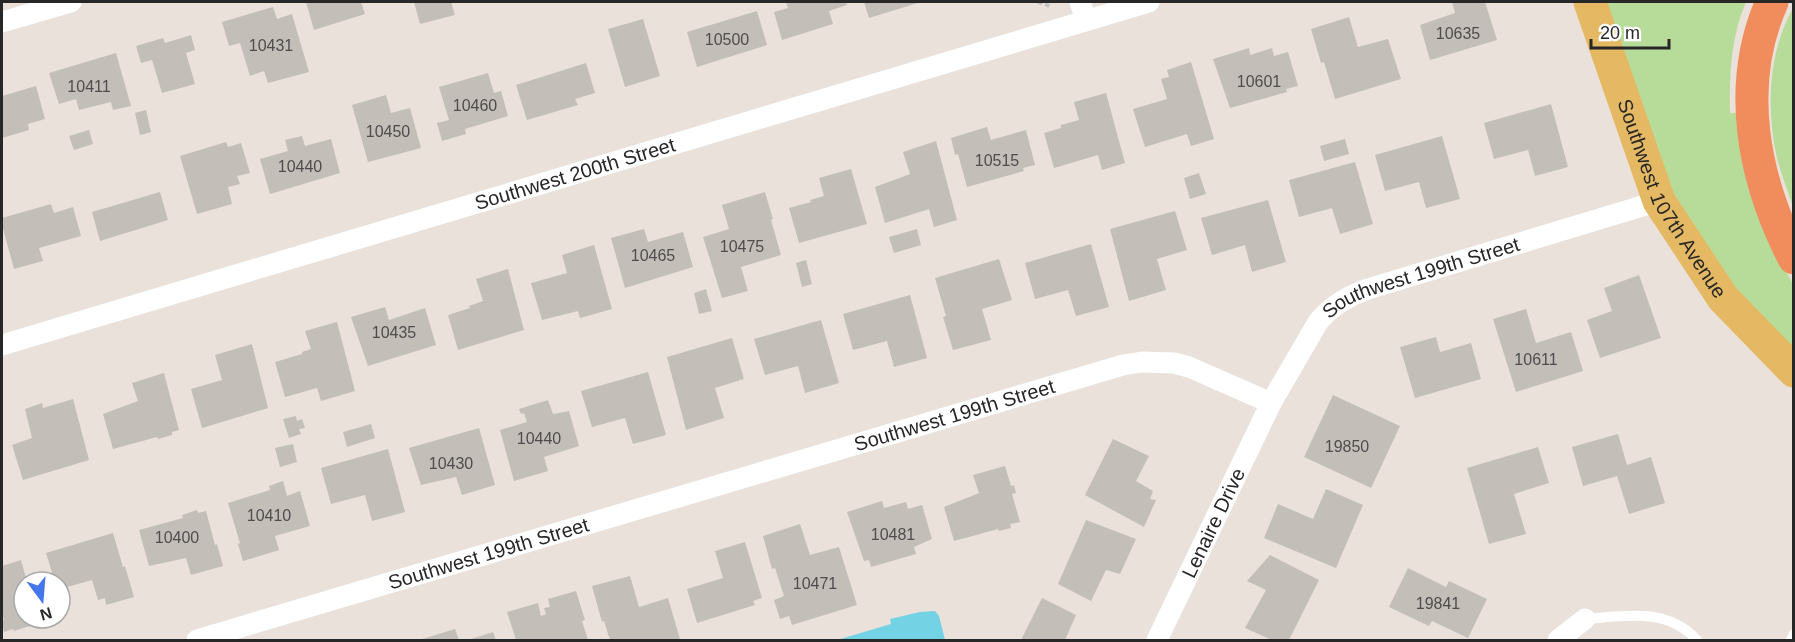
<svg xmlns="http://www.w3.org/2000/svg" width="1795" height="642" font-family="Arial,sans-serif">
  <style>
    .green { fill: #b7dc9a }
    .water { fill: #73d2e4 }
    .building { fill: #c4beb9 }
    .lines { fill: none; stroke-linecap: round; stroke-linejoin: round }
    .path { stroke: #c3c3c3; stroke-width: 4; stroke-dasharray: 4.5 3; stroke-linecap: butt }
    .service { stroke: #fff; stroke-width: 10 }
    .minor { stroke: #fff; stroke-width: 21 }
    .primary { stroke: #e5b963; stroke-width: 33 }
    .motorway { stroke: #f18d5c; stroke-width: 33 }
    .labels { text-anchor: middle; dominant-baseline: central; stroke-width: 5; stroke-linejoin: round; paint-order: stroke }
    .number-label { font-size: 16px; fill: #4e4d4c }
    .street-label { font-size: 20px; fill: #272727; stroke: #fff }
  </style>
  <rect width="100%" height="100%" fill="#e9e1da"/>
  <g class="green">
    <path d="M 1604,2 L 1746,2 C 1731,36 1729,76 1730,113 L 1743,113 L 1777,255 L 1793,284 L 1793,351 L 1748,303 L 1728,278 L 1696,233 L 1660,170 Z"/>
    <path d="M 1793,8 L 1793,207 C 1788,191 1781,174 1777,158 C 1766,109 1768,53 1793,8 Z"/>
  </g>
  <polygon class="water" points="935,611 939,616 945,640 837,640 891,624 890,619 920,612"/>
  <g class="building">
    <polygon points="306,2 361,2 365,14 314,30"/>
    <polygon points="414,2 451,2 455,15 420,24"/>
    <polygon points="786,2 846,2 847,5 829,11 833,24 782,40 774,12 788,8"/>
    <polygon points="864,2 921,2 869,18"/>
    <polygon points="1452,2 1485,2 1497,40 1430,60 1420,25 1455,13"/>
    <polygon points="273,7 277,19 292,14 309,72 268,83 264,71 250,76 240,43 229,46 222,22"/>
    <polygon points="757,11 767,45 697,67 687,32"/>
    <polygon points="1349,17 1358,47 1388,39 1401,79 1335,99 1324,62 1321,63 1311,29"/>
    <polygon points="643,19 660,76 625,87 608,29"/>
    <polygon points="191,35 195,50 186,53 195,84 162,93 152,60 141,63 136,46 163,38 165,43"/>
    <polygon points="1249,48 1250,55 1272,48 1274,56 1288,52 1298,86 1286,89 1287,92 1230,108 1213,59"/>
    <polygon points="116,53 131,106 113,110 111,102 79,110 76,99 59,104 49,73"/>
    <polygon points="1191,62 1214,139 1191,146 1187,134 1145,147 1133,109 1167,99 1161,79 1169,77 1167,70"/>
    <polygon points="586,63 595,93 575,99 578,105 527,120 516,85"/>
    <polygon points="488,73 494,93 501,91 508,116 465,129 466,134 442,141 437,123 449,120 439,87"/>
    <polygon points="36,86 45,119 28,124 29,130 2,138 2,96"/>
    <polygon points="1106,93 1125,163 1102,170 1098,155 1054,168 1044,133 1061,128 1061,125 1079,120 1074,102"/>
    <polygon points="386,95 391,113 410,108 421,148 368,162 352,105"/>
    <polygon points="1551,104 1568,167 1535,176 1528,150 1494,159 1484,123"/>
    <polygon points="146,110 151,132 140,135 135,113"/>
    <polygon points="987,127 991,140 1026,130 1035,165 1023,168 1024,171 967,187 958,154 955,155 951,138"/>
    <polygon points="89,130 93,144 74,150 69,136"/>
    <polygon points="302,136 305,146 331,139 340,173 270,194 260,159 288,151 285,140"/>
    <polygon points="1442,136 1460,199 1426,208 1419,182 1385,191 1375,155"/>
    <polygon points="1345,139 1349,154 1324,161 1320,146"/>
    <polygon points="936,141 957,220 934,227 929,209 885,223 875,187 910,174 903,152"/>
    <polygon points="226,142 228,147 241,143 250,173 237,176 240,184 228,187 232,204 197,214 180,156"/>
    <polygon points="1355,162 1373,224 1340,234 1332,208 1299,217 1289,180"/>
    <polygon points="851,169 867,224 799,243 789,208 811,202 810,200 824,196 819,178"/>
    <polygon points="1199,173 1206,194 1190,199 1184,178"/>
    <polygon points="160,192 168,220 100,241 92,212"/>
    <polygon points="765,192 773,219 771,220 781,255 741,267 748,291 722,298 703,237 729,229 722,205"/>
    <polygon points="1268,200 1286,262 1252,272 1245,245 1212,255 1201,218"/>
    <polygon points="51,204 54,213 73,207 81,236 39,248 43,261 14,269 2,225 2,218"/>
    <polygon points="1175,211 1187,250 1157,259 1166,290 1129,301 1110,229"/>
    <polygon points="644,229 648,242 683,232 693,267 625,288 611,238"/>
    <polygon points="917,229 921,245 894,253 889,237"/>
    <polygon points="1091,244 1109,307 1076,316 1068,290 1035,299 1025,263"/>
    <polygon points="594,245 612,309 580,318 578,311 542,320 531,283 567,273 562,255"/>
    <polygon points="999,259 1012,300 982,309 991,340 953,350 943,317 946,316 935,278"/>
    <polygon points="806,260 812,284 802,287 796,263"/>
    <polygon points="508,269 524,330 458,350 448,315 470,308 469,306 483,301 476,279"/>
    <polygon points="1639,275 1661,338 1600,358 1587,320 1612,311 1604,288"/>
    <polygon points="706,289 712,311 699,314 694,293"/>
    <polygon points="910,295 927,358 894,367 887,341 853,350 843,314"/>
    <polygon points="385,307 389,320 425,308 436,345 368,366 351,317"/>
    <polygon points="1526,309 1536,343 1571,332 1583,371 1516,392 1493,319"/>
    <polygon points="821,320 839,383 805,393 798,366 765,375 754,339"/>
    <polygon points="337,322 355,391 321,401 317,388 285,397 275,362 302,354 302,352 311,349 305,331"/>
    <polygon points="1436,337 1440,352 1471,343 1481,379 1415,398 1400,347"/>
    <polygon points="732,338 744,379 715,388 724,418 686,430 667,357"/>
    <polygon points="252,344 268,408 202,428 191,389 222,380 215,355"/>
    <polygon points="648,372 666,435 633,444 625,418 592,427 581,391"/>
    <polygon points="164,373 179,430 172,432 172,435 158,439 157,437 113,449 103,414 138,401 132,383"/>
    <polygon points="1333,395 1400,426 1371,488 1304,457"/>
    <polygon points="73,399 89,460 23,480 12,445 32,438 25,409 42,403 43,408"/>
    <polygon points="548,400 553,414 569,411 579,446 544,457 548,471 514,481 500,430 527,422 524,413 521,414 519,409"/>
    <polygon points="296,416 297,421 302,419 305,428 299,429 301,434 289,438 283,419"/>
    <polygon points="371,424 375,438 347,447 343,432"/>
    <polygon points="479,428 495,485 462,495 456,477 421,485 409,448"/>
    <polygon points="1618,434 1627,465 1651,457 1665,503 1629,514 1617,476 1583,486 1572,447"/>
    <polygon points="1113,439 1149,456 1136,481 1153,491 1150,499 1156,500 1144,527 1085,495"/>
    <polygon points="293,444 297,462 280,467 275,448"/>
    <polygon points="1538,447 1549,483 1514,494 1526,534 1489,544 1467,468"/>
    <polygon points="388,449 405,512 372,521 365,495 331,504 321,468"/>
    <polygon points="1005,466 1011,486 1014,485 1016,493 1012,494 1020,522 1010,524 1011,528 999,531 998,529 954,541 944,507 979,493 973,475"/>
    <polygon points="283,481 287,496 300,491 310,526 275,536 279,550 243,561 238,544 240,543 228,503 270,490 269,486"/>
    <polygon points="1326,489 1363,505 1336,568 1264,538 1278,504 1313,519"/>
    <polygon points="882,501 884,508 906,502 908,509 922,505 932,539 914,547 916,554 871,567 869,560 864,561 847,512"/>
    <polygon points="197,510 198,513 206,511 215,545 217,544 223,566 191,575 186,558 149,566 139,530 183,518 182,515"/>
    <polygon points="1086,520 1136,539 1120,574 1106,570 1091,601 1058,584"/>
    <polygon points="800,524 810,555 839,547 857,605 792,625 789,616 780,619 774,600 784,596 775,568 772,569 763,536"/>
    <polygon points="113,533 123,567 125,566 134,597 106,605 105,598 98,600 92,580 60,589 60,582 55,582 46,553"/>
    <polygon points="745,542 762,598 753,601 755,605 697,623 687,589 723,578 715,551"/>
    <polygon points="1270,555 1319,580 1289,640 1272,640 1245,628 1266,590 1247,581"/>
    <polygon points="21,560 27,582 24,582 24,618 41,618 42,622 14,631 13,629 4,632 2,624 2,620 4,620 2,612 2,566"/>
    <polygon points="1408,568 1446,587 1449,581 1487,599 1468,638 1432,621 1429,626 1389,607"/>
    <polygon points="630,576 639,607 668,598 680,639 674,640 610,640 604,621 602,622 592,586"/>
    <polygon points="576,591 585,620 582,621 588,640 516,640 507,612 538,603 541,616 546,614 544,608 550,607 548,599"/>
    <polygon points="1042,598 1076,615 1065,640 1021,640"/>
    <polygon points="455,629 459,640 419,640"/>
    <polygon points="493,632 496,640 468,640"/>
  </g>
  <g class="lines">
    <polyline class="path" points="1038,2 1050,6"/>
    <g class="service">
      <path d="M 1585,619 C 1625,616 1667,607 1697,640"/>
      <polyline points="1791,640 1794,634"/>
    </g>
    <g class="minor">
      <polyline points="1080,2 1086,20"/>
      <polyline points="2,22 71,2"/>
      <path id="s1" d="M 2,345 L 1149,2"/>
      <path id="s2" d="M 197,640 L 1123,365 L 1142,362 L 1174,363 L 1189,367 L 1271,403"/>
      <path id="s3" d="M 1157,640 L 1271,403 L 1318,322 C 1332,305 1348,296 1368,289 L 1659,201"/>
      <polyline points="1558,640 1585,619"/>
    </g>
    <path class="primary" id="s4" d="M 1590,2 L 1659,201 L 1723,298 L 1794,371"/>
    <path class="motorway" d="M 1772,2 C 1735,85 1753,179 1794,258"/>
  </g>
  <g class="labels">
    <g class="number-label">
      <text x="1458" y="33">10635</text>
      <text x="727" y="39">10500</text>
      <text x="271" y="45">10431</text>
      <text x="1259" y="81">10601</text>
      <text x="89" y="86">10411</text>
      <text x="475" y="105">10460</text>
      <text x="388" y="131">10450</text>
      <text x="997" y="160">10515</text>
      <text x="300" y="166">10440</text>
      <text x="742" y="246">10475</text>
      <text x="653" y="255">10465</text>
      <text x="394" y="332">10435</text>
      <text x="1536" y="359">10611</text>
      <text x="539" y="438">10440</text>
      <text x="1347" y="446">19850</text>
      <text x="451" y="463">10430</text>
      <text x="269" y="515">10410</text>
      <text x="893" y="534">10481</text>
      <text x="177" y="537">10400</text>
      <text x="815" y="583">10471</text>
      <text x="1438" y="603">19841</text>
    </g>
    <g class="street-label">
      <text stroke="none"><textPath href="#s1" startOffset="598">Southwest 200th Street</textPath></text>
      <text stroke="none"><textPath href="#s4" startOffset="214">Southwest 107th Avenue</textPath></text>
      <text stroke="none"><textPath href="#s3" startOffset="471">Southwest 199th Street</textPath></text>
      <text stroke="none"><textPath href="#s2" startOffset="790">Southwest 199th Street</textPath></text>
      <text stroke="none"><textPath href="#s3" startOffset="130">Lenaire Drive</textPath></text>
      <text stroke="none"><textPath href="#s2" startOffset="304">Southwest 199th Street</textPath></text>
    </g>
  </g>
  <rect width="1795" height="642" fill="none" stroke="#272727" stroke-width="6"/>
  <g transform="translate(42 600) rotate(164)"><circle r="28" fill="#ffffff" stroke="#a9a9a9" stroke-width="1.5"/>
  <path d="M0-4.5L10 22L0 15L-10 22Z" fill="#4475eb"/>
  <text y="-9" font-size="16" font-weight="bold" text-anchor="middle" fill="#272727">N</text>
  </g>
  <path d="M1591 39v9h78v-9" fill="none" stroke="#272727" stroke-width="3"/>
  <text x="1600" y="39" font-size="18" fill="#272727" stroke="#ffffff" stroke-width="4.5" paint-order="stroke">20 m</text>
</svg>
